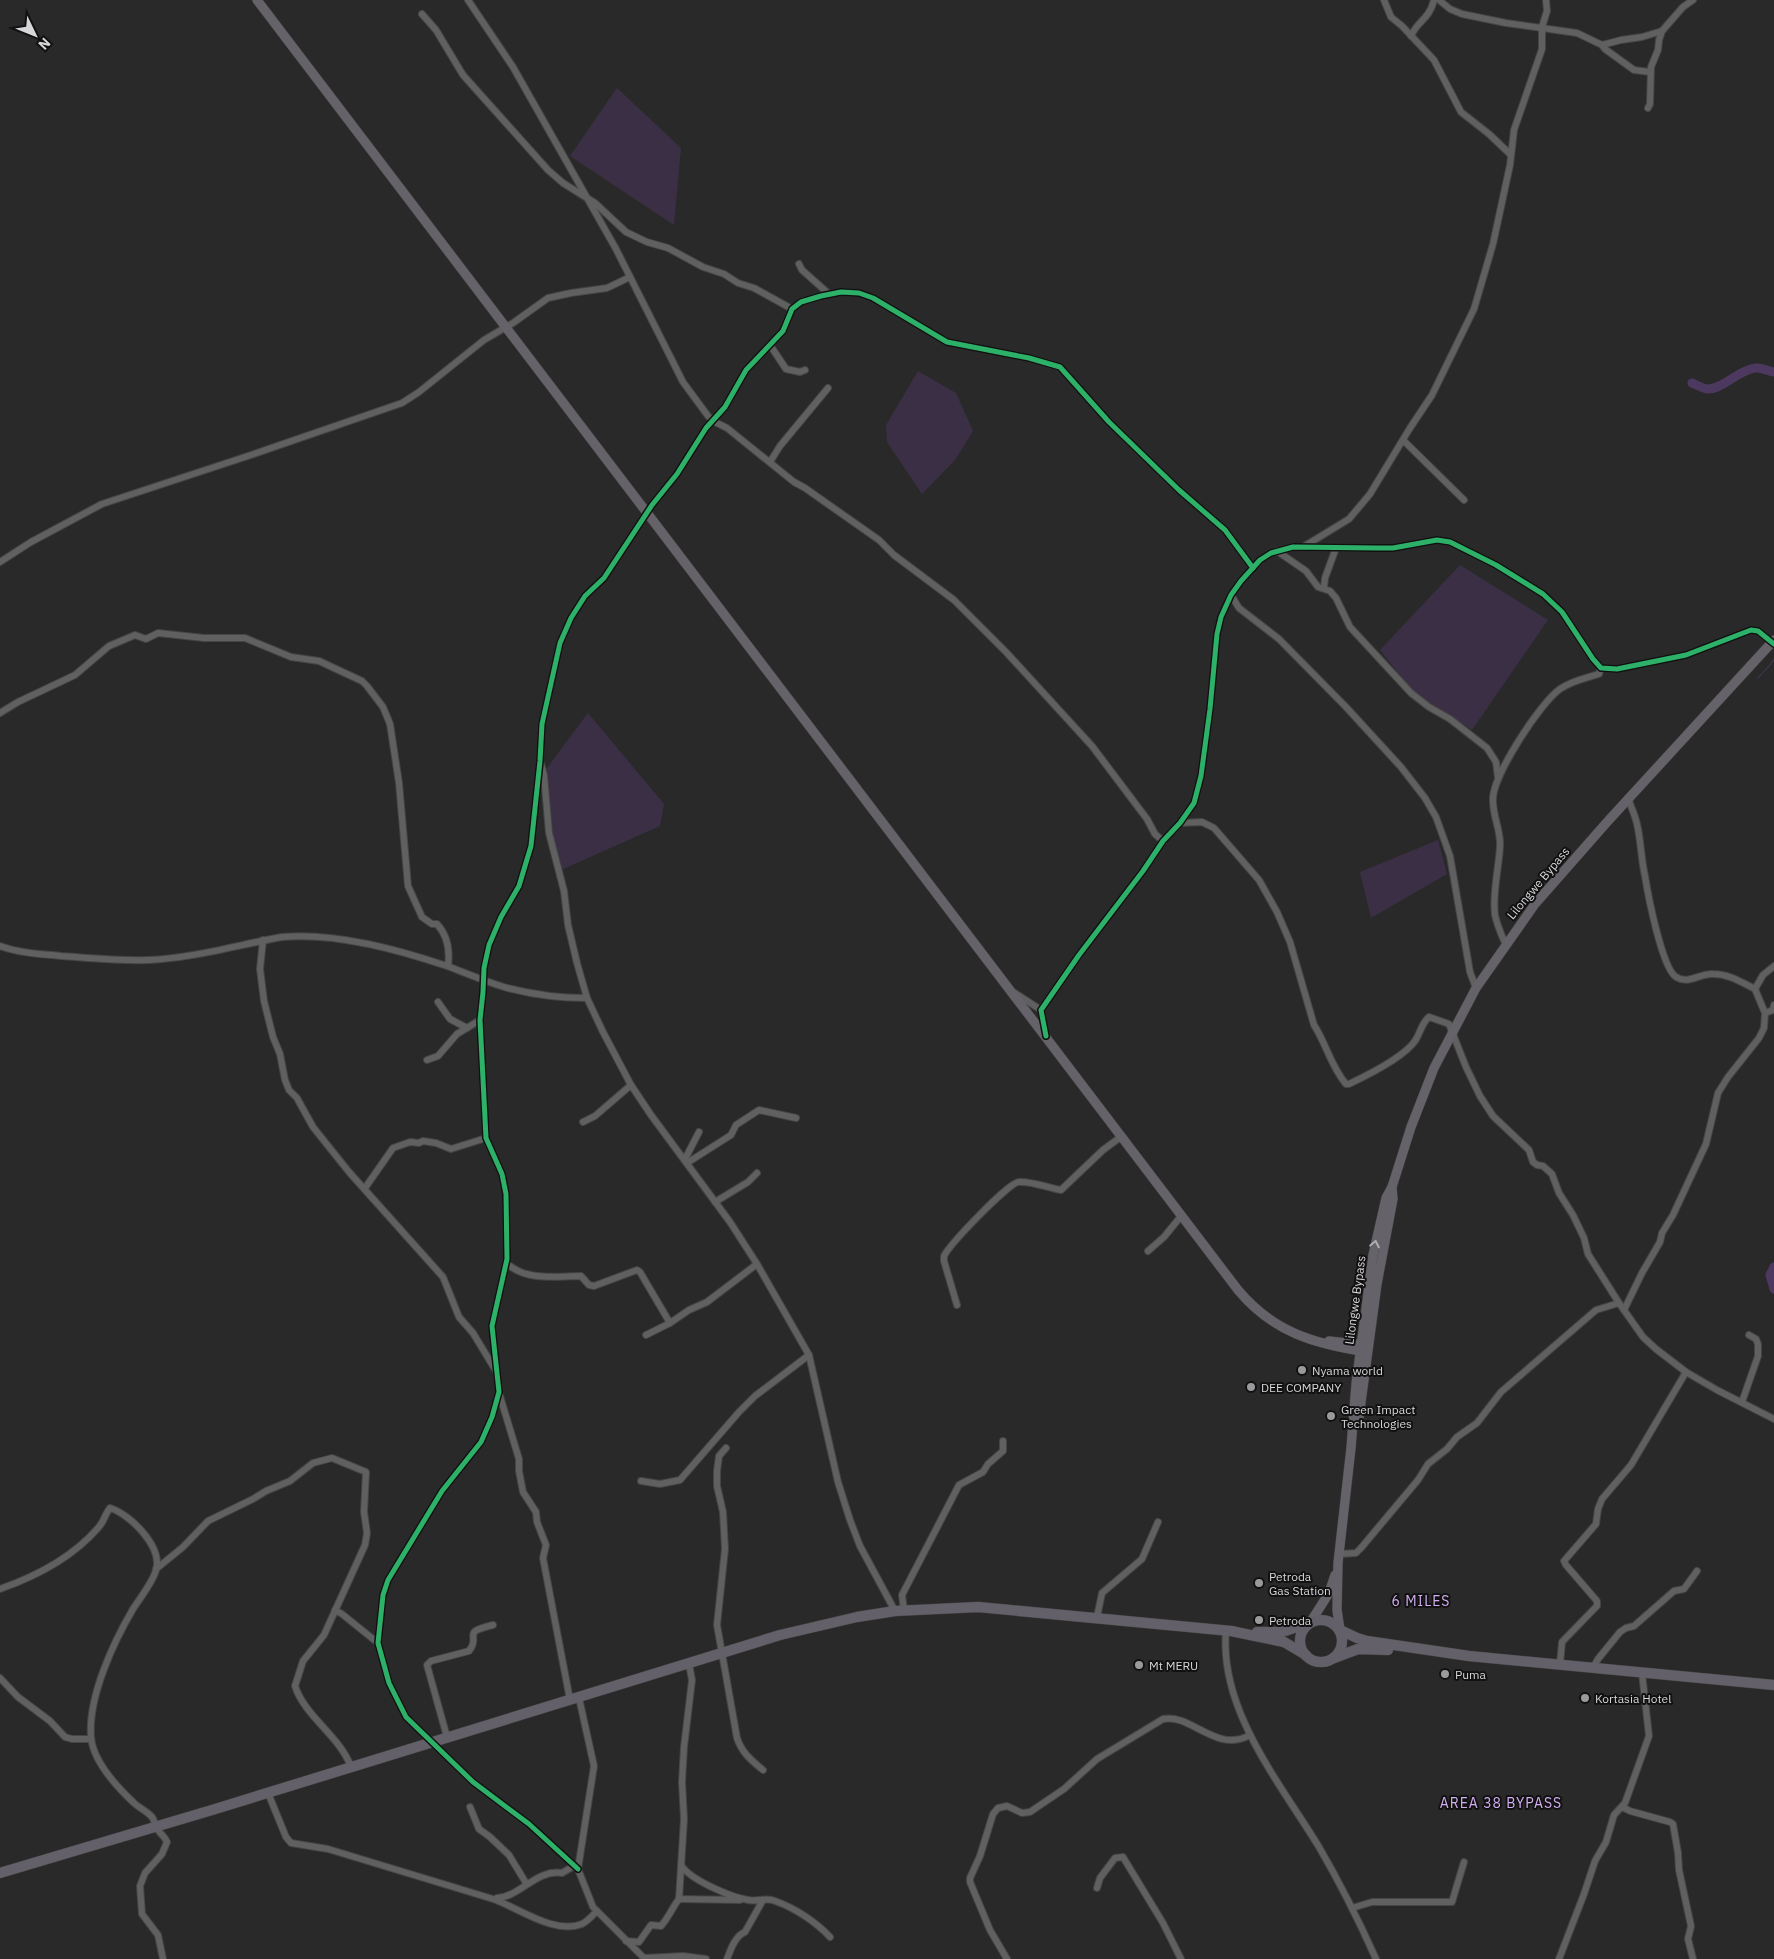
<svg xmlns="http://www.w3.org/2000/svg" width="1774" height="1959" font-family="'IBM Plex Sans',sans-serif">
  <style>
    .green { fill: #3b2f45 }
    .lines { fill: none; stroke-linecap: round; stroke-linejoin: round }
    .stream { stroke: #4d395f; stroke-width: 1 }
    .river { stroke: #4d395f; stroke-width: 9 }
    .minor-casing { stroke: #454545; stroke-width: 8 }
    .major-casing { stroke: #454545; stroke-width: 10 }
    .highway-casing { stroke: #454545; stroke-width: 11 }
    .minor { stroke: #616061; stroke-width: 6 }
    .major { stroke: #66626a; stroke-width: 9 }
    .highway { stroke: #646069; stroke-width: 10 }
    .cycleway-casing { stroke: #111112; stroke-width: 8 }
    .cycleway { stroke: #2db169; stroke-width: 5 }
    .oneway { stroke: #afadb2 }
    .poi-dot { fill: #9a999b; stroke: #111112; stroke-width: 2 }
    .labels { text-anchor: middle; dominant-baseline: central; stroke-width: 4; stroke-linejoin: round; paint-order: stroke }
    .street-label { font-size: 12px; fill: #d7d6d8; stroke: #111112 }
    .poi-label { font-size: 12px; fill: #d7d6d8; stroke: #111112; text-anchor: start }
    .neighbourhood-label { font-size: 14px; letter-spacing: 1px; fill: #d2aef1; stroke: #111112 }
  </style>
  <rect width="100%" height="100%" fill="#292929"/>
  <g class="green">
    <polygon points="617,88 681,148 674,225 570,156"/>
    <polygon points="918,371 956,393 973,431 955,460 922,494 887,442 886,425"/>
    <polygon points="1460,565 1548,620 1472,730 1413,692 1380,650"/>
    <polygon points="588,713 664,804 660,826 561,870 551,827 547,768"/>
    <polygon points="1438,840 1447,874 1371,918 1360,872"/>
  </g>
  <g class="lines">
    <polyline class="stream" points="1758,678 1770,665 1774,659"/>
    <g class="river">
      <path d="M 1692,383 C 1697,385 1702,388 1707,389 C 1722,390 1738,370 1755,368 C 1762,367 1767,371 1774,372"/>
      <polyline points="1774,1267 1770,1275 1774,1289"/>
    </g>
    <defs>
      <g id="minor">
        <polyline points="468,0 513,67 616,249 683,382 708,416 713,421 727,428 794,482 805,488 879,540 894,555 954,600 1006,652 1092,746 1147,819 1155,834 1163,841"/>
        <polyline points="1384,0 1391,17 1402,26 1434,60 1461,112 1489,134 1510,154"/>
        <polyline points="1439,0 1450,9 1462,14 1506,23 1577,33 1602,45 1621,40 1642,37 1662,31 1683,7 1693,0"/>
        <polyline points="422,14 436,30 463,75 548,170 563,183 595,203 626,232 647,242 668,248 703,267 724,274 738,283 754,288 792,309"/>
        <path d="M 1411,36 C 1418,20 1429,20 1434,0"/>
        <polyline points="1602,45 1605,49 1634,70 1650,72"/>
        <polyline points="1648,108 1650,104 1651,67 1658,50 1659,40 1662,31"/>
        <polyline points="799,264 802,270 829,294"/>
        <polyline points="770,345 786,369 800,372 805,370"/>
        <polyline points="1403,440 1464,500"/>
        <polyline points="770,462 780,446 828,388"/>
        <polyline points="1303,547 1349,519 1370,494 1410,428 1432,395 1474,309 1493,244 1510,165 1514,130 1542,49 1542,27 1547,11 1546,0"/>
        <polyline points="1277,551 1306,571 1318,587 1330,591 1336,598 1350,627 1411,693 1429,707 1450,719 1487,748 1496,762 1498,778"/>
        <polyline points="0,562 31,542 102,504 254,454 402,403 419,392 484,340 513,323 548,298 571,293 607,288 630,277"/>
        <polyline points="1324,587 1325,578 1336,548"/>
        <polyline points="1231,595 1239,608 1279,639 1346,707 1401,767 1425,798 1436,817 1450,856 1470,972 1476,988"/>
        <path d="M 0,713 L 18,702 L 75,675 L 109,646 L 135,635 L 146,639 L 158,633 L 204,638 L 245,638 L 291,657 L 319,661 L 362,681 L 367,686 L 383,707 L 390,724 L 399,783 L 408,886 L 422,917 L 432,924 L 437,924 C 448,936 450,951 448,966"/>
        <polyline points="541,764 544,775 549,833 564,891 568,925 577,963 587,998 603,1032 631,1085 651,1115 730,1222 757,1264 809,1355 838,1482 850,1520 860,1546 895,1611"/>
        <path d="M 1180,823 L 1202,822 L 1214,828 L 1259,880 L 1277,912 L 1290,942 L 1314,1025 C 1326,1043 1331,1067 1346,1084 L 1349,1084 C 1368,1075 1403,1058 1415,1041 C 1421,1032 1421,1024 1429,1017 L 1449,1024 L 1466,1067 L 1480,1096 L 1493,1116 L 1529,1150 L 1533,1162 L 1537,1165 L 1543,1166 L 1552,1174 L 1559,1193 L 1573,1215 L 1584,1238 L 1588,1254 L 1619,1303 L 1643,1337 L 1656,1349 L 1686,1372 L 1717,1390 L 1774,1419"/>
        <polyline points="263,940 260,969 264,1001 273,1037 280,1054 285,1080 289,1090 297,1098 313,1127 349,1172 443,1277 459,1317 473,1333 496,1371"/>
        <path d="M 1505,943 C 1501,934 1497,925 1495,915 C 1492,894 1499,867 1500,846 C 1501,829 1492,816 1493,798 C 1494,774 1540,703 1560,689 C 1571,681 1586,678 1599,674 L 1601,668"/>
        <path d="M 0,946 C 19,953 41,954 61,956 C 90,958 119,961 149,960 C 193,958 238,945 282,937 C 334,932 397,949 447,966 C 466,973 484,981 504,987 C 530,994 560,998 587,998"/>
        <polyline points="1755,989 1763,975 1774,966"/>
        <polyline points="1015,993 1041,1010"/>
        <polyline points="438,1002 450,1019 467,1028"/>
        <polyline points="1765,1013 1773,1010 1774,1005"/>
        <polyline points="1046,1036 1041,1010 1079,955 1143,871 1163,841 1180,823 1194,803 1201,776 1210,709 1217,634 1221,617 1231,595 1241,581 1260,560 1271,553 1293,547 1377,548 1393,548 1437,540 1450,542 1496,565 1543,594 1562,612 1593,659 1601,668 1617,669 1686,655 1751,630 1758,631 1774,644"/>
        <polyline points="427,1060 438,1056 457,1034 480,1020"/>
        <polyline points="583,1122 595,1116 631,1085"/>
        <polyline points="685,1159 699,1132"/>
        <polyline points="687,1163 731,1135 736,1125 759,1110 796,1118"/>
        <polyline points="365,1188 393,1148 410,1142 419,1143 423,1141 436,1143 451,1149 486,1138"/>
        <polyline points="715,1202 748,1182 757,1173"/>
        <polyline points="1148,1251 1164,1237 1182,1215"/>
        <path d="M 506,1266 L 510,1266 C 529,1281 558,1276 581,1276 L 589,1285 L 594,1286 L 637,1270 L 640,1272 L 670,1323"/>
        <path d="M 957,1305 L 944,1261 L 944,1256 C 950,1244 1009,1182 1019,1182 C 1032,1181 1048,1188 1061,1190 L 1103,1150 L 1122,1136"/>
        <path d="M 1624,1310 L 1642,1273 L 1660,1242 L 1662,1233 L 1673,1215 L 1706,1144 L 1718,1093 L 1728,1077 L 1759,1038 L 1764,1028 L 1765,1013 L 1755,989 C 1741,982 1729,974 1713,974 C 1700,973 1689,985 1676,977 C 1662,968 1648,895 1645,876 C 1641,859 1641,841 1637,824 C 1635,815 1631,807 1628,798"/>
        <polyline points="646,1335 670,1323 689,1310 707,1302 757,1264"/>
        <polyline points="499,1393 519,1459 519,1471 523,1492 536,1512 537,1522 546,1545 543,1558 570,1700"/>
        <polyline points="1742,1402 1758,1356 1758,1344 1756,1339 1749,1335"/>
        <path d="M 726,1448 L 719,1456 L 717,1471 L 717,1486 L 723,1512 L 725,1549 L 717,1625 L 737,1738 C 742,1753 751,1760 763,1770"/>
        <polyline points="641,1481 660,1484 680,1480 739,1412 755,1396 809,1355"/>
        <polyline points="1340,1554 1356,1553 1361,1548 1418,1480 1428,1464 1447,1449 1457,1437 1477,1423 1501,1392 1596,1310 1619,1303"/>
        <path d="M 156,1569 L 183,1547 L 208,1521 L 253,1499 L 266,1491 L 290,1481 L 313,1463 L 332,1458 L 366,1472 L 364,1512 L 367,1533 L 365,1545 L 324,1635 L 303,1661 L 295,1686 C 305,1717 340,1736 351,1767"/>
        <path d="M 0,1589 C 37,1576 72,1558 98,1528 C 104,1522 105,1514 110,1508 C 130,1514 163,1547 156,1570 C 153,1582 140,1598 133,1609 C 113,1643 88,1697 91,1737 C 93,1761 117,1787 134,1803 C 139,1808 147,1811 152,1817 C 155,1821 155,1826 158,1830 C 161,1835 165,1836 167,1842 L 162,1854 L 145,1873 L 140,1886 L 142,1914 L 158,1935 L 163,1959"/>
        <polyline points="335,1610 342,1614 378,1643"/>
        <polyline points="904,1610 902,1595 959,1485 983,1472 988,1464 1003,1451 1003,1441"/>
        <polyline points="1097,1617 1102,1593 1142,1559 1158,1522"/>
        <path d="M 1226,1631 C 1219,1710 1280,1783 1319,1847 C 1340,1883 1359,1921 1376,1959"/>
        <polyline points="1560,1664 1562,1642 1593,1610 1597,1606 1597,1601 1566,1565 1564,1561 1596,1524 1598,1509 1602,1499 1631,1465 1686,1372"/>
        <polyline points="1593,1668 1598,1659 1620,1632 1626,1628 1634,1626 1674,1591 1684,1589 1697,1571"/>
        <polyline points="0,1678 18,1697 50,1721 65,1737 72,1739 91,1739"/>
        <polyline points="579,1698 594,1766 578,1869 593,1907 644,1958 683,1956 706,1959"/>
        <path d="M 447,1737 L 427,1665 L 431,1661 L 469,1651 C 482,1635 459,1633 493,1625"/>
        <path d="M 268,1793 L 286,1837 L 291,1843 L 328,1849 L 493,1899 C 519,1908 554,1935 582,1924 C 588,1921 592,1916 597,1911"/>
        <polyline points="470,1807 479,1829 490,1837 509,1855 526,1883"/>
        <polyline points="1622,1807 1630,1811 1670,1822 1673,1824 1678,1853 1679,1870 1691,1926 1688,1939 1693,1959"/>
        <path d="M 681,1865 C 690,1880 731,1897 748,1900 C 757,1902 767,1897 775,1901 C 795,1908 816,1922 830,1937"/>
        <polyline points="578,1869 529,1824 473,1782 406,1717 389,1683 378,1643 383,1595 388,1580 442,1491 481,1442 492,1417 499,1392 492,1326 507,1259 506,1194 502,1174 486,1138 480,1020 483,992 484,968 489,945 501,917 519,886 531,846 540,761 542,724 560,643 571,618 585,596 604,578 652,505 677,474 706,428 725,407 746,370 783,331 792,309 801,302 821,296 841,292 859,293 873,298 947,342 1029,358 1060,367 1109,422 1179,490 1225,530 1253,568"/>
        <polyline points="1097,1888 1100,1878 1115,1858 1123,1857 1163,1923 1181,1959"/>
        <path d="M 497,1898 C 520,1897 536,1869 562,1873 L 574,1866"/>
        <polyline points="679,1899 740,1900"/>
        <polyline points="1352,1908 1372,1902 1452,1902 1464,1862"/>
        <path d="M 626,1941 L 639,1942 L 651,1925 L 661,1926 C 669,1917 672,1908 679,1899 L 684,1819 L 682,1782 L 684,1747 L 692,1680 L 689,1664"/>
        <path d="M 727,1959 C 731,1949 735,1936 745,1932 L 763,1900"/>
        <path d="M 1007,1959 L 990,1930 L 970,1882 L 970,1878 L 980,1856 L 993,1814 L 998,1808 L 1007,1806 L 1022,1813 L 1030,1812 L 1064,1789 L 1097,1759 L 1163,1719 C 1191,1713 1216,1754 1250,1735"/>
        <polyline points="1559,1959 1584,1894 1595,1861 1606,1842 1614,1815 1625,1803 1649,1736 1642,1673"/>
      </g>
      <g id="major">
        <path d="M 257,0 L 1238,1290 C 1273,1332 1314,1344 1367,1352"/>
        <polyline points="1329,1341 1366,1345"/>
        <polyline points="1359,1417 1377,1284 1393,1199 1392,1187"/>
        <polyline points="1310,1623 1329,1593 1335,1575"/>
        <polyline points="1340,1630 1337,1610 1338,1563 1351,1448 1356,1384 1373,1255 1386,1198 1392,1187 1411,1127 1434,1068 1476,988 1535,904 1608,821 1774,640"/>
      </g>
      <g id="highway">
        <circle cx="1321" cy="1641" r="21"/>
        <polyline points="1340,1630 1357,1638 1367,1641 1469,1656 1774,1685"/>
        <polyline points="1257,1632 1282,1632 1309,1623"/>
        <polyline points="1334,1658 1358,1649 1388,1650"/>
        <polyline points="0,1873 212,1810 780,1635 857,1617 895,1611 978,1607 1231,1631 1284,1642 1306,1655"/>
      </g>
    </defs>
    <use href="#minor" class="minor-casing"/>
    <use href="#major" class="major-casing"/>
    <use href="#highway" class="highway-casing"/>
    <use href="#minor" class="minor"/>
    <use href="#major" class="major"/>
    <use href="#highway" class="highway"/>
    <defs>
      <g id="cycleway">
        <polyline points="1046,1036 1041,1010 1079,955 1143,871 1163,841 1180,823 1194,803 1201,776 1210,709 1217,634 1221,617 1231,595 1241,581 1260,560 1271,553 1293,547 1377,548 1393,548 1437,540 1450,542 1496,565 1543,594 1562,612 1593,659 1601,668 1617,669 1686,655 1751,630 1758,631 1774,644"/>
        <polyline points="578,1869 529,1824 473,1782 406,1717 389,1683 378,1643 383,1595 388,1580 442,1491 481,1442 492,1417 499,1392 492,1326 507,1259 506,1194 502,1174 486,1138 480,1020 483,992 484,968 489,945 501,917 519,886 531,846 540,761 542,724 560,643 571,618 585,596 604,578 652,505 677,474 706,428 725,407 746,370 783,331 792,309 801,302 821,296 841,292 859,293 873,298 947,342 1029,358 1060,367 1109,422 1179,490 1225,530 1253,568"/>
      </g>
    </defs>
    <use href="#cycleway" class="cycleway-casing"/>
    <use href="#cycleway" class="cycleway"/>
  </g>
  <defs><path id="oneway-chevron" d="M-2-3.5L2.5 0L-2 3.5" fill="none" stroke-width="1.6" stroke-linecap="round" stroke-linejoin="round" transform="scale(1.25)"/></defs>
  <use class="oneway" href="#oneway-chevron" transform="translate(1375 1244) rotate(-79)"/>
  <g class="poi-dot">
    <circle cx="1302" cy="1370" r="5"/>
    <circle cx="1251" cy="1387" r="5"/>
    <circle cx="1331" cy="1416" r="5"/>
    <circle cx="1259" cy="1583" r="5"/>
    <circle cx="1259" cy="1620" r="5"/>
    <circle cx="1139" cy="1665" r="5"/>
    <circle cx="1445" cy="1674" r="5"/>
    <circle cx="1585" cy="1698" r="5"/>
  </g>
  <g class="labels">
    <g class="street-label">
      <text transform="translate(1538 883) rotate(-50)">Lilongwe Bypass</text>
      <text transform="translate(1355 1300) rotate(-82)">Lilongwe Bypass</text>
    </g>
    <g class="poi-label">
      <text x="1312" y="1370">Nyama world</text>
      <text x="1261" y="1387">DEE COMPANY</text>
      <text x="1341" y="1409">Green Impact<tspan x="1341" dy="14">Technologies</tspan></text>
      <text x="1269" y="1576">Petroda<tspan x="1269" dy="14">Gas Station</tspan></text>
      <text x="1269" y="1620">Petroda</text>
      <text x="1149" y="1665">Mt MERU</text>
      <text x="1455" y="1674">Puma</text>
      <text x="1595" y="1698">Kortasia Hotel</text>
    </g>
    <g class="neighbourhood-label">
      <text x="1421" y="1601">6 MILES</text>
      <text x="1501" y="1803">AREA 38 BYPASS</text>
    </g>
  </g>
  <g transform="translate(35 35) rotate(133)" stroke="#111112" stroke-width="4" paint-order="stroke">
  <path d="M0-4L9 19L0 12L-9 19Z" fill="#d7d6d8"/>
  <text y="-8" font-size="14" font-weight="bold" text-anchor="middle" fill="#d7d6d8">N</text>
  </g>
</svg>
